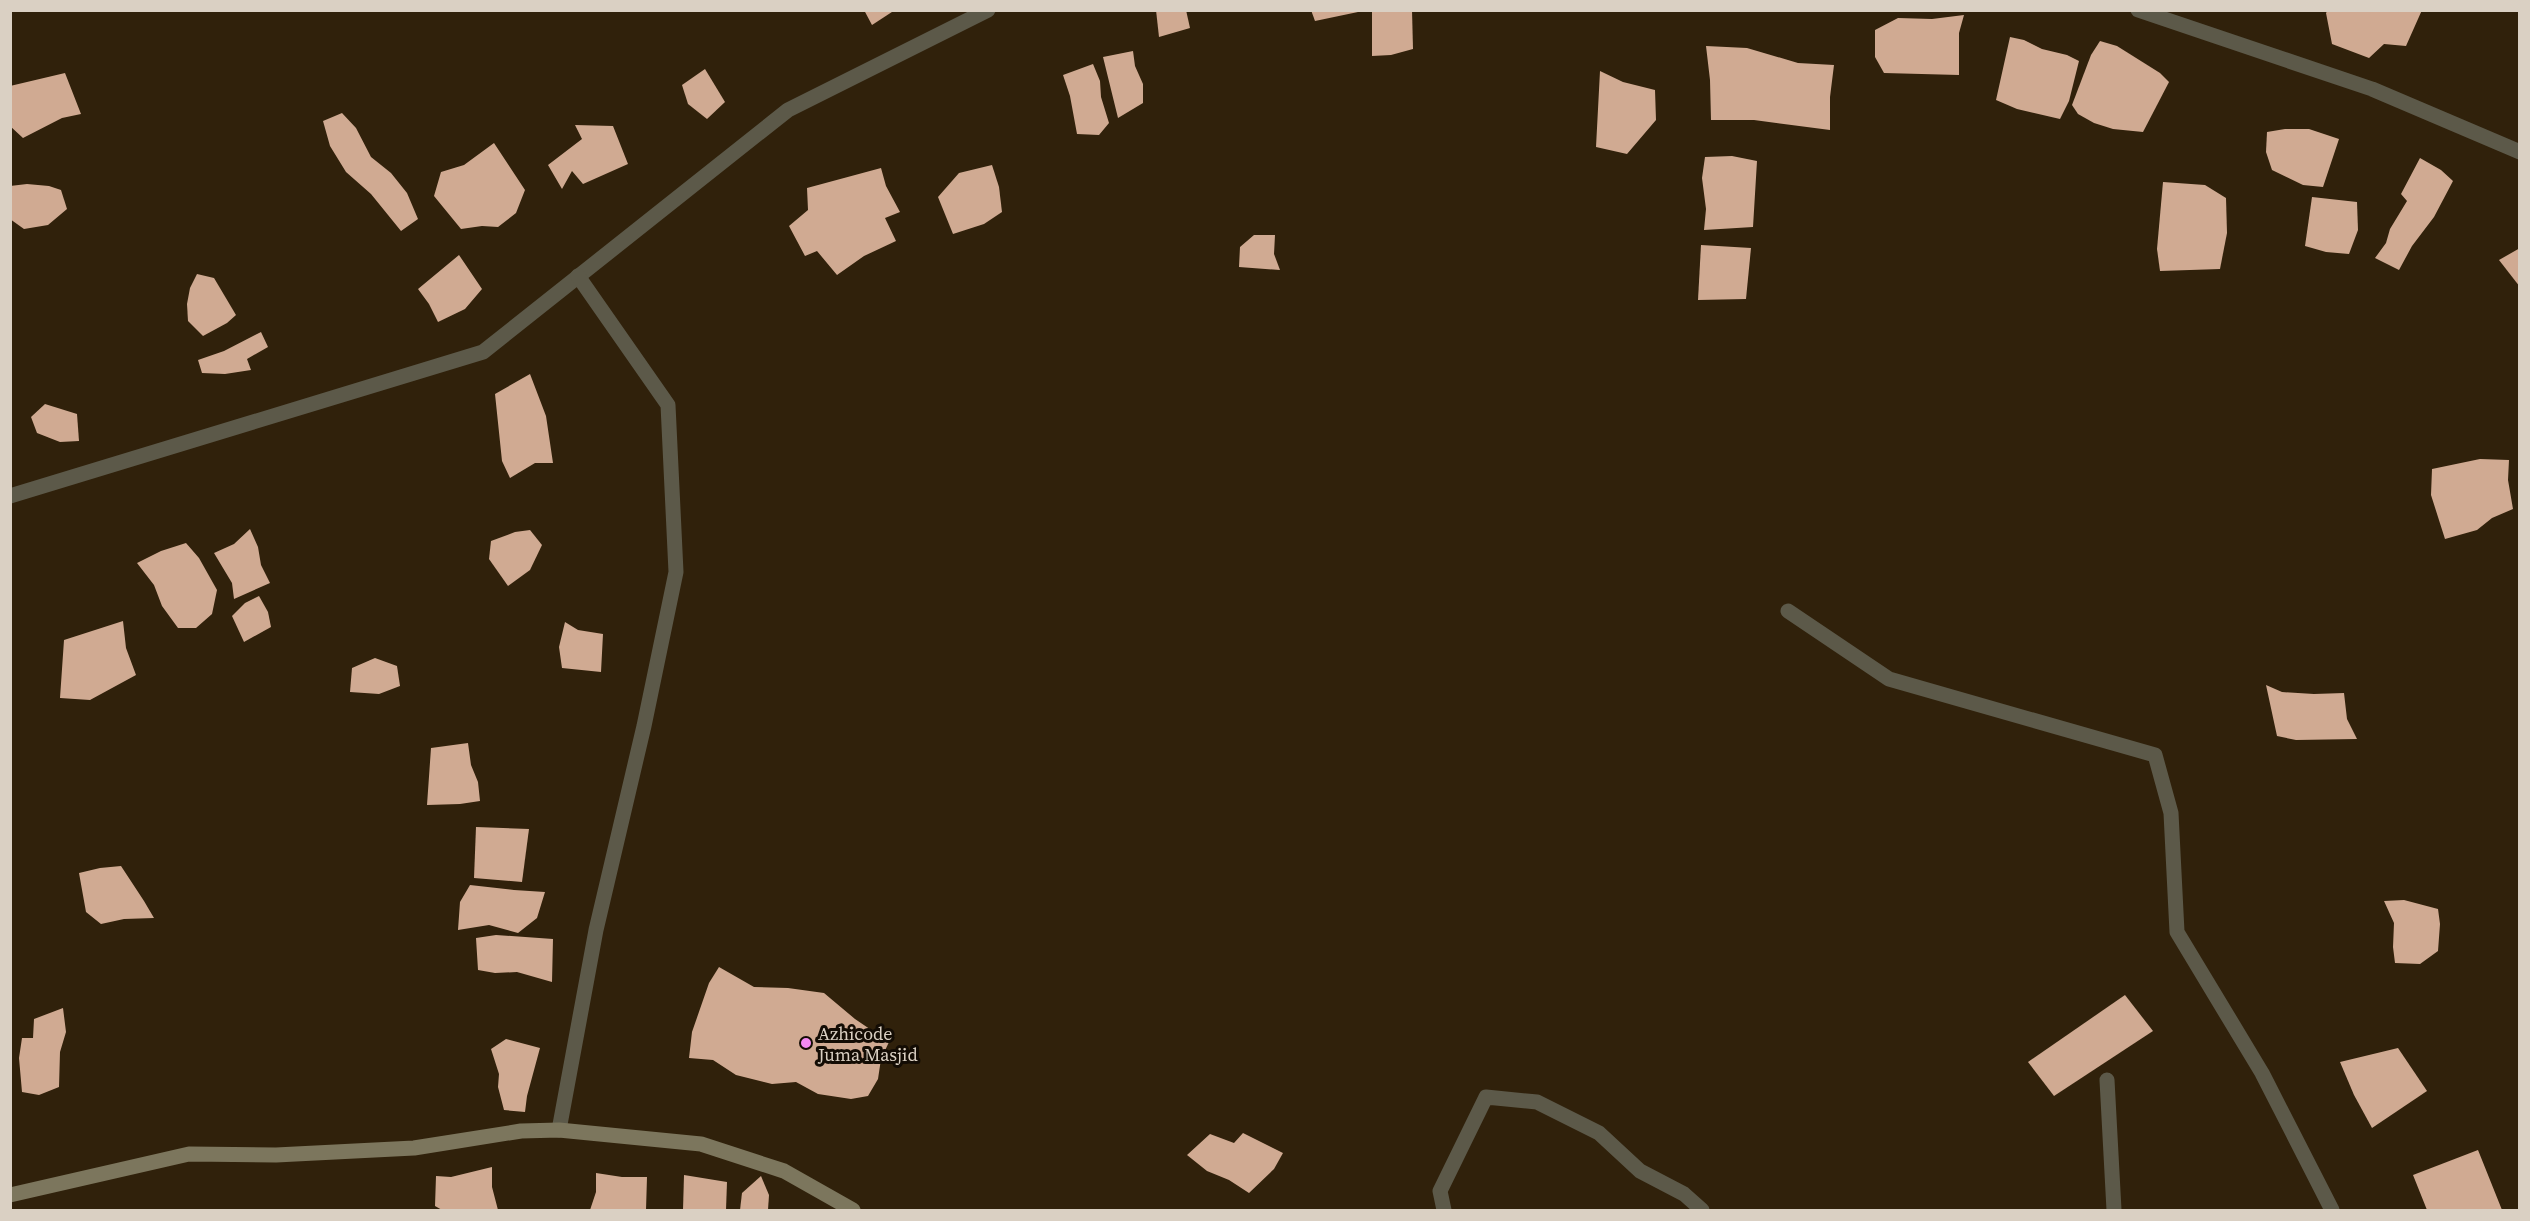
<svg xmlns="http://www.w3.org/2000/svg" width="2530" height="1221" font-family="'Source Serif 4',serif">
  <style>
    .building { fill: #d0aa92 }
    .lines { fill: none; stroke-linecap: round; stroke-linejoin: round }
    .street { stroke: #5c5949; stroke-width: 15 }
    .secondary { stroke: #7c765d; stroke-width: 15 }
    .poi-dot { fill: #f38af2; stroke: #130c04; stroke-width: 2 }
    .labels { text-anchor: middle; dominant-baseline: central; stroke-width: 6; stroke-linejoin: round; paint-order: stroke }
    .poi-label { font-size: 18px; fill: #dad0c3; stroke: #130c04; text-anchor: start }
  </style>
  <rect width="100%" height="100%" fill="#30210b"/>
  <g class="building">
    <polygon points="864,10 895,10 872,25"/>
    <polygon points="1156,10 1186,10 1190,28 1159,37"/>
    <polygon points="1311,10 1358,10 1358,12 1315,21"/>
    <polygon points="1372,10 1412,10 1413,49 1391,55 1372,56"/>
    <polygon points="2328,10 2422,10 2406,46 2384,44 2369,58 2332,44 2326,13"/>
    <polygon points="1964,15 1959,33 1959,75 1884,73 1875,57 1875,30 1898,18 1932,19"/>
    <polygon points="2010,37 2024,40 2042,49 2067,55 2079,61 2069,101 2060,119 2017,109 1996,100"/>
    <polygon points="2100,41 2117,46 2160,73 2169,82 2143,132 2113,129 2094,123 2078,114 2072,105 2091,55"/>
    <polygon points="1706,46 1747,48 1798,63 1834,65 1830,97 1830,130 1754,120 1711,120 1710,80"/>
    <polygon points="1133,51 1135,66 1143,84 1143,103 1118,118 1103,57"/>
    <polygon points="1093,64 1100,81 1101,97 1109,123 1099,135 1077,134 1070,96 1063,75"/>
    <polygon points="705,69 725,102 707,119 688,104 682,85"/>
    <polygon points="1600,71 1623,82 1655,90 1656,120 1627,154 1596,147"/>
    <polygon points="65,73 81,114 62,118 23,138 10,126 10,86"/>
    <polygon points="342,113 356,128 371,157 391,173 407,193 418,219 401,231 371,194 346,172 330,146 323,121"/>
    <polygon points="575,125 613,126 628,164 583,184 572,171 562,189 548,165 582,139"/>
    <polygon points="2285,129 2309,129 2339,139 2323,187 2303,185 2272,170 2266,152 2267,132"/>
    <polygon points="494,143 525,190 516,213 498,227 482,226 461,229 434,196 441,172 464,165"/>
    <polygon points="1732,156 1757,161 1753,227 1704,230 1706,209 1702,178 1705,157"/>
    <polygon points="2420,158 2441,170 2453,181 2434,217 2412,246 2399,270 2375,258 2386,243 2390,229 2407,201 2401,194"/>
    <polygon points="992,165 999,187 1002,212 984,224 953,234 938,197 959,173"/>
    <polygon points="881,168 886,186 900,212 885,218 896,241 864,256 837,275 817,251 805,256 789,226 808,210 807,188"/>
    <polygon points="2163,182 2205,185 2226,198 2227,233 2220,269 2160,271 2157,249"/>
    <polygon points="27,184 49,186 61,190 67,209 48,225 24,229 10,219 10,186"/>
    <polygon points="2312,197 2357,202 2358,230 2349,254 2326,252 2305,246"/>
    <polygon points="1254,235 1275,235 1274,254 1280,270 1239,267 1240,247"/>
    <polygon points="1701,245 1751,248 1746,299 1698,300"/>
    <polygon points="2520,248 2520,287 2499,260"/>
    <polygon points="459,255 482,289 465,309 438,322 429,304 418,289"/>
    <polygon points="197,274 214,278 236,315 227,323 203,336 188,321 187,304 190,288"/>
    <polygon points="261,332 268,347 247,359 251,370 225,374 202,373 198,360 224,351"/>
    <polygon points="530,374 546,416 553,463 535,463 510,478 502,461 495,394"/>
    <polygon points="45,404 77,414 79,441 60,442 37,433 31,417"/>
    <polygon points="2480,459 2509,460 2508,480 2513,509 2492,518 2477,530 2445,539 2431,495 2432,469"/>
    <polygon points="250,529 258,547 261,565 270,583 234,599 232,583 214,553 234,544"/>
    <polygon points="530,530 542,545 530,570 508,586 489,559 491,541 515,532"/>
    <polygon points="186,543 199,558 217,590 212,614 196,628 178,628 162,606 154,585 137,563 161,551"/>
    <polygon points="259,596 268,612 271,627 244,642 232,616 245,603"/>
    <polygon points="123,621 126,648 136,675 90,700 60,698 64,640"/>
    <polygon points="565,622 578,630 603,634 601,672 562,668 559,647"/>
    <polygon points="375,658 397,666 400,686 379,694 350,692 352,668"/>
    <polygon points="2266,685 2282,692 2314,694 2344,693 2347,719 2357,739 2296,740 2277,736"/>
    <polygon points="468,743 471,765 478,782 480,801 460,804 427,805 431,748"/>
    <polygon points="476,827 529,829 522,882 474,878"/>
    <polygon points="121,866 144,901 154,918 124,919 101,924 86,912 79,873 100,868"/>
    <polygon points="470,885 514,890 545,892 537,918 518,933 489,925 458,930 460,902"/>
    <polygon points="2404,900 2438,909 2440,924 2438,951 2420,964 2395,963 2393,947 2394,923 2384,901"/>
    <polygon points="496,935 553,939 552,982 517,972 495,973 478,970 476,938"/>
    <polygon points="719,967 754,987 788,988 824,993 855,1019 889,1042 881,1059 878,1079 868,1096 851,1099 818,1094 796,1082 772,1084 736,1075 713,1060 689,1058 692,1032 709,983"/>
    <polygon points="2125,995 2153,1031 2054,1096 2028,1062"/>
    <polygon points="63,1008 66,1032 60,1052 59,1087 39,1095 22,1092 19,1058 22,1038 33,1038 34,1019"/>
    <polygon points="506,1039 540,1048 527,1096 525,1112 504,1110 498,1087 499,1074 491,1049"/>
    <polygon points="2398,1048 2427,1091 2372,1128 2354,1095 2340,1062"/>
    <polygon points="1243,1133 1283,1153 1274,1169 1249,1193 1229,1180 1207,1171 1187,1155 1210,1134 1234,1143"/>
    <polygon points="2478,1150 2502,1210 2427,1210 2413,1175"/>
    <polygon points="492,1167 492,1187 498,1210 442,1210 435,1206 436,1176 451,1177"/>
    <polygon points="596,1173 622,1177 647,1177 646,1210 590,1210 596,1192"/>
    <polygon points="684,1175 727,1182 726,1210 683,1210"/>
    <polygon points="761,1176 769,1195 768,1210 740,1210 742,1193"/>
  </g>
  <g class="lines">
    <g class="street">
      <polyline points="2138,10 2372,89 2520,152"/>
      <polyline points="10,496 483,352 788,110 988,10"/>
      <polyline points="1788,611 1889,679 2155,755 2171,813 2177,932 2262,1073 2332,1210"/>
      <polyline points="2107,1080 2114,1210"/>
      <polyline points="559,1130 596,930 644,726 676,572 668,405 578,276"/>
      <polyline points="1444,1210 1440,1191 1486,1097 1537,1102 1599,1133 1640,1171 1684,1194 1702,1210"/>
    </g>
    <polyline class="secondary" points="10,1195 189,1154 276,1155 414,1148 521,1131 559,1130 701,1144 784,1171 853,1210"/>
  </g>
  <circle class="poi-dot" cx="806" cy="1043" r="6"/>
  <g class="labels">
    <g class="poi-label">
      <text x="818" y="1033">Azhicode<tspan x="818" dy="21">Juma Masjid</tspan></text>
    </g>
  </g>
  <rect width="2530" height="1221" fill="none" stroke="#dad0c3" stroke-width="24"/>
</svg>
